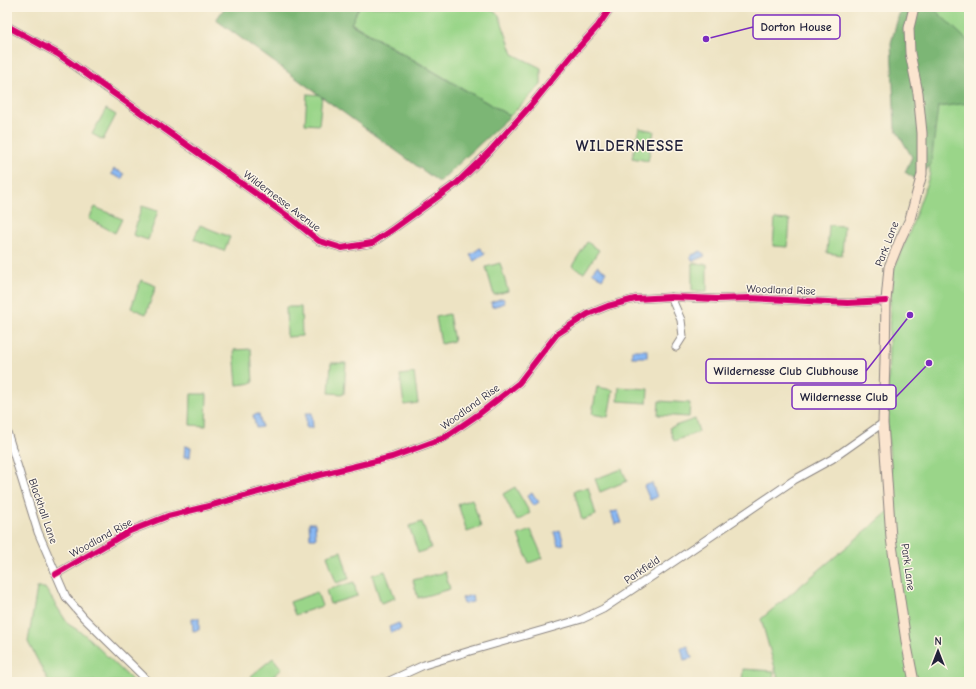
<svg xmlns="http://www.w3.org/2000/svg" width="976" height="689" font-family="'Comic Neue',sans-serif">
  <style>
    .green { fill: #9ad589; stroke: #5e7c62 }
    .forest { fill: #7bb675; stroke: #4e6c58 }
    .water { fill: #88b7f3; stroke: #556c97 }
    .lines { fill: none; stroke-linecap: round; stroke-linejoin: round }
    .street-casing { stroke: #88827f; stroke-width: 9 }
    .secondary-casing { stroke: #88827f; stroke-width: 11 }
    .street { stroke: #fff; stroke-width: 7 }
    .secondary { stroke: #fbe5cf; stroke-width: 9 }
    .cycleway-casing { stroke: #fcf5e5; stroke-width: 8 }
    .cycleway { stroke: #d6006c; stroke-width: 6 }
    .labels { text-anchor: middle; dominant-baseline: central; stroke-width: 3; stroke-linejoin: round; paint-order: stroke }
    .street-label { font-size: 11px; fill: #22223b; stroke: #fcf5e5 }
    .district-label { font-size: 15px; font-weight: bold; letter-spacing: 1px; fill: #22223b; stroke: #fcf5e5 }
    .leader { fill: none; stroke: #7b2cbf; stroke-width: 1.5 }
    .callout-dot { fill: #7b2cbf; stroke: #fcf5e5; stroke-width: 1.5 }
    .callout { fill: #fcf5e5; stroke: #7b2cbf; stroke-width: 1.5 }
    .callout-label { font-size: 12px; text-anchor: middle; font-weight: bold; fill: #22223b }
  </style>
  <rect width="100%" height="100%" fill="#fcf5e5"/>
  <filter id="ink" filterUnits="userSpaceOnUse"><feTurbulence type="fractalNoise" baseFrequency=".025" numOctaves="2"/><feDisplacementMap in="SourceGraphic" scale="8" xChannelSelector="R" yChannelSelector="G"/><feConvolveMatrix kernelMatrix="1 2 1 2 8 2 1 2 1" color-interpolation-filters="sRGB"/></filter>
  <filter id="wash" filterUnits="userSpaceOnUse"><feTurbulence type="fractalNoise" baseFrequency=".012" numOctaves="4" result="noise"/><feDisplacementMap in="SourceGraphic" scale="16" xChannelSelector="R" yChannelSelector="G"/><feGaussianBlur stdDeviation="0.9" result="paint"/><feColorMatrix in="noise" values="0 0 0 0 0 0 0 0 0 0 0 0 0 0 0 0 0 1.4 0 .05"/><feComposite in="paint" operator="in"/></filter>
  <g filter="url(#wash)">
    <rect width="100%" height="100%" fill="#ede3c3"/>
    <g class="green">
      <polygon points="359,7 487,7 499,15 513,54 541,68 541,85 510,116 351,23"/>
      <polygon points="921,7 969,7 969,682 779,682 761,619 894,507 887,424 890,301 894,268 908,236 930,174"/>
      <polygon points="307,94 322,95 319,125 305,124"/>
      <polygon points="106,109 116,115 103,140 92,134"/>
      <polygon points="639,128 654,131 648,161 632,158"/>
      <polygon points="142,206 158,211 148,240 133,235"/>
      <polygon points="95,207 122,219 115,233 89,219"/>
      <polygon points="775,219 790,220 788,247 773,246"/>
      <polygon points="200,225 230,237 224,251 194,239"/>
      <polygon points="829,225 844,226 842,255 827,253"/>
      <polygon points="587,242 599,250 584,273 572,266"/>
      <polygon points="500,263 508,291 494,295 486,267"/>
      <polygon points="692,263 707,264 707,291 692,291"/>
      <polygon points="141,280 156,286 146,314 131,308"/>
      <polygon points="286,307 301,307 302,336 287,337"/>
      <polygon points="449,314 454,341 441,344 436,317"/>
      <polygon points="251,349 253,383 237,385 234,350"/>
      <polygon points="331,363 346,363 344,394 329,393"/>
      <polygon points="414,373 418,403 404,405 400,375"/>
      <polygon points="597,387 613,390 608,417 592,414"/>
      <polygon points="619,387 648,389 647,403 618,401"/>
      <polygon points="191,394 207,394 206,426 190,425"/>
      <polygon points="659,401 690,403 689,417 658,415"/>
      <polygon points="695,419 699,432 674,441 669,428"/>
      <polygon points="622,469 627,481 600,492 595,479"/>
      <polygon points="515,487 530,513 517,521 503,494"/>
      <polygon points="588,487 596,515 582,520 574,491"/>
      <polygon points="472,499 481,527 467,532 458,504"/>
      <polygon points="422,522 431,548 418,553 409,526"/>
      <polygon points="531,530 543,558 529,563 518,535"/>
      <polygon points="341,551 349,579 336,583 327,555"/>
      <polygon points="385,571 395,598 381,603 372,575"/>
      <polygon points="445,572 450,589 418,598 413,580"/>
      <polygon points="354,582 357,596 330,604 326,590"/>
      <polygon points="37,588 45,588 68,624 84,634 132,680 129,682 49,682 28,642"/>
      <polygon points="317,592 322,606 295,615 290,602"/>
      <polygon points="273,658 282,669 266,682 256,682 251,676"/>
      <polygon points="743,669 774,671 773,682 742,682"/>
    </g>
    <g class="forest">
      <polygon points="225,7 359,7 351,24 510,116 439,182 216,20"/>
      <polygon points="901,7 932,7 969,42 969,103 938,107 931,164 917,180 905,172 912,157 895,128 891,43"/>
    </g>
    <g class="water">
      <polygon points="114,169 124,174 122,179 111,174"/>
      <polygon points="480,248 485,254 474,261 470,255"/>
      <polygon points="701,251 705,256 693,261 690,256"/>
      <polygon points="597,266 606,272 602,279 592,272"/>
      <polygon points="503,298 505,303 492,307 491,302"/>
      <rect x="632" y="350" width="15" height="7"/>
      <polygon points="306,413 312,413 313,428 306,428"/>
      <polygon points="259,414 262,427 256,428 253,415"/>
      <polygon points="185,446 191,447 190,457 184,457"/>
      <polygon points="652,483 657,497 650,500 644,486"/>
      <polygon points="532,493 539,502 533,506 527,496"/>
      <polygon points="618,511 622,523 615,524 611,512"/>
      <polygon points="309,523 315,523 316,538 310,538"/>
      <polygon points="560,530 564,544 558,545 554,532"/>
      <polygon points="472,595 473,602 464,604 462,598"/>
      <polygon points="192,618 199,618 199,630 193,631"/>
      <polygon points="399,623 401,629 391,633 389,627"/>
      <polygon points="688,646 692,658 684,660 681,648"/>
    </g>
  </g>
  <g filter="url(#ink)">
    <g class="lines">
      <defs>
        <g id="street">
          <polyline points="7,26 58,54 289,217 319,241 342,248 372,243 393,229 457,183 490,151 532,104 572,55 598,26 611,7"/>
          <polyline points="671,297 681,320 683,336 676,347"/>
          <polyline points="7,432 38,532 66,597 84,618 143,676 148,682"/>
          <polyline points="56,574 130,531 168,516 205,507 319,475 392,457 444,438 479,414 519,383 542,353 557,334 588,314 608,306 635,299 671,297 717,299 749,298 848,303 886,301"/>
          <polyline points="387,682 424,665 470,651 582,619 603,609 660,571 794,480 832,459 883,423"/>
        </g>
        <polyline id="secondary" points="914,7 909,28 910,53 918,93 922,133 922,174 910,219 900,240 889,267 886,301 885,360 883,423 891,538 906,641 914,682"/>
      </defs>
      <use href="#street" class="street-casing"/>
      <use href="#secondary" class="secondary-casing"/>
      <use href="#street" class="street"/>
      <use href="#secondary" class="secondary"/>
      <defs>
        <g id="cycleway">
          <polyline points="7,26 58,54 289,217 319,241 342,248 372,243 393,229 457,183 490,151 532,104 572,55 598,26 611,7"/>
          <polyline points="56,574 130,531 168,516 205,507 319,475 392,457 444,438 479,414 519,383 542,353 557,334 588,314 608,306 635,299 671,297 717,299 749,298 848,303 886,301"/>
        </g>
      </defs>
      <use href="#cycleway" class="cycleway-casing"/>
      <use href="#cycleway" class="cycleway"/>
    </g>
  </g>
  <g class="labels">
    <g class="street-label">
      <text transform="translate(282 201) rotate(37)">Wildernesse Avenue</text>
      <text transform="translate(887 244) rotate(-69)">Park Lane</text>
      <text transform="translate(781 290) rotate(2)">Woodland Rise</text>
      <text transform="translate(470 407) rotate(-36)">Woodland Rise</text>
      <text transform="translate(43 511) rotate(71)">Blackhall Lane</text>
      <text transform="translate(101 538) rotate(-29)">Woodland Rise</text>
      <text transform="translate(908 567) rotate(82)">Park Lane</text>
      <text transform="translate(642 570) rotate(-34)">Parkfield</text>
    </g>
    <g class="district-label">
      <text x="630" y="146">WILDERNESSE</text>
    </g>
  </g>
  <path class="leader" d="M706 39L753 27M910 315L866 371M929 363L896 397"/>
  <g class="callout-dot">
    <circle cx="706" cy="39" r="4"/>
    <circle cx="910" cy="315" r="4"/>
    <circle cx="929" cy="363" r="4"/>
  </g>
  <g class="callout">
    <rect x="753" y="15" width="87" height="24" rx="4"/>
    <rect x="706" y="359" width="160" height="24" rx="4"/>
    <rect x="792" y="385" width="104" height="24" rx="4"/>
  </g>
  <g class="callout-label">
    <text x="796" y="31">Dorton House</text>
    <text x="786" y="375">Wildernesse Club Clubhouse</text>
    <text x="844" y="401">Wildernesse Club</text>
  </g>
  <rect width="976" height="689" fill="none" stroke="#fcf5e5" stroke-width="24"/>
  <g transform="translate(938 651)" stroke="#fcf5e5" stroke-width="3" paint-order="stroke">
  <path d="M0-3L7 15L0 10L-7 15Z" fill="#22223b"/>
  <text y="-6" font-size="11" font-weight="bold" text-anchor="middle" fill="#22223b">N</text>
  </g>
</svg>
